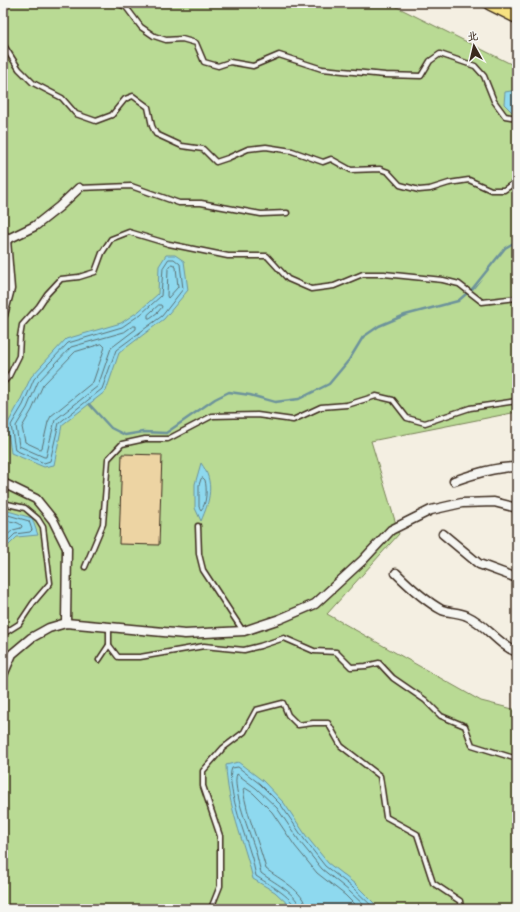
<svg xmlns="http://www.w3.org/2000/svg" width="520" height="912" font-family="Delius,'LXGW WenKai TC',sans-serif">
  <style>
    .green { fill: #b9da94; stroke: #7a8259 }
    .water { fill: #8ed9ef; stroke: #6d939b }
    .lines { fill: none; stroke-linecap: round; stroke-linejoin: round }
    .shore { stroke: #5c7072; stroke-width: 1 }
    .stream { stroke: #6d939b; stroke-width: 2.5 }
    .building { fill: #edd4a3; stroke: #3b2a1e }
    .service-casing { stroke: #3b2a1e; stroke-width: 7 }
    .minor-casing { stroke: #3b2a1e; stroke-width: 11 }
    .trunk-casing { stroke: #3b2a1e; stroke-width: 17 }
    .service { stroke: #f6f6f2; stroke-width: 4 }
    .minor { stroke: #f6f6f2; stroke-width: 8 }
    .trunk { stroke: #f7e281; stroke-width: 14 }
  </style>
  <rect width="100%" height="100%" fill="#f4efe2"/>
  <filter id="ink" filterUnits="userSpaceOnUse"><feTurbulence type="fractalNoise" baseFrequency=".025" numOctaves="2"/><feDisplacementMap in="SourceGraphic" scale="8" xChannelSelector="R" yChannelSelector="G"/><feConvolveMatrix kernelMatrix="1 2 1 2 8 2 1 2 1" color-interpolation-filters="sRGB"/></filter>
  <g filter="url(#ink)">
    <polygon class="green" points="3,3 389,3 517,67 517,412 371,441 399,534 327,614 481,701 517,710 517,909 3,909"/>
    <g class="water">
      <polygon points="517,90 517,113 512,112 504,104 505,92"/>
      <polygon points="166,255 175,255 184,261 188,290 164,319 119,353 106,391 62,425 54,465 44,467 11,453 7,425 19,403 31,377 66,339 121,323 139,311 158,294 159,266"/>
      <path d="M 201,463 C 215,482 210,501 201,521 L 195,508 L 195,484 Z"/>
      <polygon points="8,511 32,518 38,535 17,537 3,551 3,512"/>
      <path d="M 238,762 L 263,781 L 284,803 L 307,837 L 328,863 L 355,884 L 380,909 L 293,909 L 275,892 L 253,879 C 244,841 227,805 226,765 Z"/>
    </g>
    <g class="lines">
      <g class="shore">
        <polygon points="169,259 174,259 180,264 183,289 162,316 116,350 102,389 59,423 50,461 44,463 15,450 11,425 23,405 34,379 68,343 122,327 141,314 161,296 163,268"/>
        <polygon points="172,264 176,267 178,287 168,298 167,296 168,269"/>
        <polygon points="159,305 161,305 162,307 158,312 150,318 148,318 148,315"/>
        <polygon points="133,326 136,326 136,329 111,348 98,386 55,420 46,457 44,457 19,446 16,426 27,408 38,382 71,347 124,332"/>
        <polygon points="102,344 105,347 93,382 51,416 48,422 42,448 40,449 25,442 22,427 32,410 43,385 75,352"/>
        <path d="M 203,478 L 205,480 C 207,488 207,504 201,510 L 199,507 L 199,485 L 201,479 Z"/>
        <polyline points="3,516 8,515 29,521 32,530 30,532 15,534 3,546"/>
        <path d="M 3,521 C 9,521 18,521 22,526 L 21,528 L 13,530 L 3,539"/>
        <path d="M 295,909 C 294,897 266,883 256,876 C 254,868 253,860 250,852 C 245,835 225,783 232,768 L 238,767 L 260,784 L 281,805 L 304,839 L 325,866 L 352,887 L 375,909"/>
        <path d="M 300,909 C 299,894 271,881 261,873 C 259,866 258,859 256,852 C 251,836 231,787 237,774 L 256,788 L 277,808 L 300,842 L 322,869 L 349,891 L 368,909"/>
        <path d="M 306,909 C 305,891 279,879 266,869 C 259,842 247,817 243,789 L 245,788 L 253,793 L 272,812 L 295,846 L 317,873 L 345,895 L 359,909"/>
      </g>
      <polyline class="stream" points="89,404 111,428 125,435 143,432 166,433 215,399 229,392 250,395 275,402 299,399 329,384 349,360 363,337 379,326 405,315 458,301 473,288 505,248 517,241"/>
    </g>
    <polygon class="building" points="122,454 162,455 159,545 119,544"/>
    <g class="lines">
      <defs>
        <g id="service">
          <polyline points="116,3 126,7 141,27 154,36 166,40 182,39 196,43 204,62 218,66 230,62 253,66 279,55 322,69 385,75 421,76 430,61 440,54 475,66 484,76 494,101 505,116 517,118"/>
          <polyline points="3,44 19,69 33,83 62,98 76,114 96,121 112,115 125,99 133,96 148,107 152,126 156,134 182,146 203,149 216,162 228,158 248,149 266,147 292,151 323,162 331,159 351,170 380,169 388,172 400,185 419,190 430,189 449,183 469,180 491,190 504,190 517,181"/>
          <polyline points="79,188 131,186 179,203 201,203 261,214 287,213"/>
          <polyline points="3,383 9,376 19,356 20,337 22,325 39,306 47,294 61,279 79,277 95,272 102,253 111,239 129,232 169,244 228,256 267,256 288,279 311,289 334,286 363,274 384,274 443,280 459,284 482,302 517,298"/>
          <polyline points="3,503 25,508 38,519 43,527 50,583 33,603 19,624 3,634"/>
          <polyline points="198,526 199,554 203,570 243,631"/>
          <polyline points="85,567 103,524 108,459 122,444 145,439 168,439 212,416 257,415 293,420 321,407 347,405 376,396 393,400 407,418 425,423 470,408 517,401"/>
          <polyline points="109,645 118,657 140,657 204,646 244,650 260,646 284,638 314,651 336,652 351,667 366,666 379,663 393,678 425,700 441,716 465,726 472,745 517,759"/>
          <polyline points="99,660 109,645 109,627"/>
          <polyline points="213,909 212,906 220,886 220,836 203,786 203,771 223,748 244,732 256,710 283,703 288,715 298,725 313,723 328,723 341,746 380,776 386,817 417,834 433,883 460,901 461,909"/>
        </g>
        <g id="minor">
          <polyline points="3,234 6,240 10,289 3,315"/>
          <polyline points="6,240 35,226 59,207 79,188"/>
          <path d="M 454,481 C 474,474 495,467 517,467"/>
          <polyline points="3,483 36,499 53,520 67,548 66,623"/>
          <polyline points="443,534 479,564 517,578"/>
          <path d="M 396,573 C 408,585 427,602 442,610 C 450,613 459,612 467,616 C 486,624 498,645 517,652"/>
          <polyline points="3,675 12,654 31,638 49,628 66,623 185,634 244,631 280,619 315,604 363,560 391,530 431,510 462,503 494,502 517,508"/>
        </g>
        <polyline id="trunk" points="491,3 517,16"/>
      </defs>
      <use href="#service" class="service-casing"/>
      <use href="#minor" class="minor-casing"/>
      <use href="#trunk" class="trunk-casing"/>
      <use href="#service" class="service"/>
      <use href="#minor" class="minor"/>
      <use href="#trunk" class="trunk"/>
    </g>
  </g>
  <rect width="520" height="912" fill="none" stroke="#f6f6f2" stroke-width="16"/>
  <rect x="8" y="8" width="504" height="896" fill="none" stroke="#3b2a1e" stroke-width="1.5" filter="url(#ink)"/>
  <g transform="translate(474 46) rotate(352)" stroke="#f6f6f2" stroke-width="3" paint-order="stroke">
  <path d="M0-3L7 15L0 10L-7 15Z" fill="#3b2a1e"/>
  <text y="-6" font-size="11" font-weight="bold" text-anchor="middle" fill="#3b2a1e">北</text>
  </g>
</svg>
